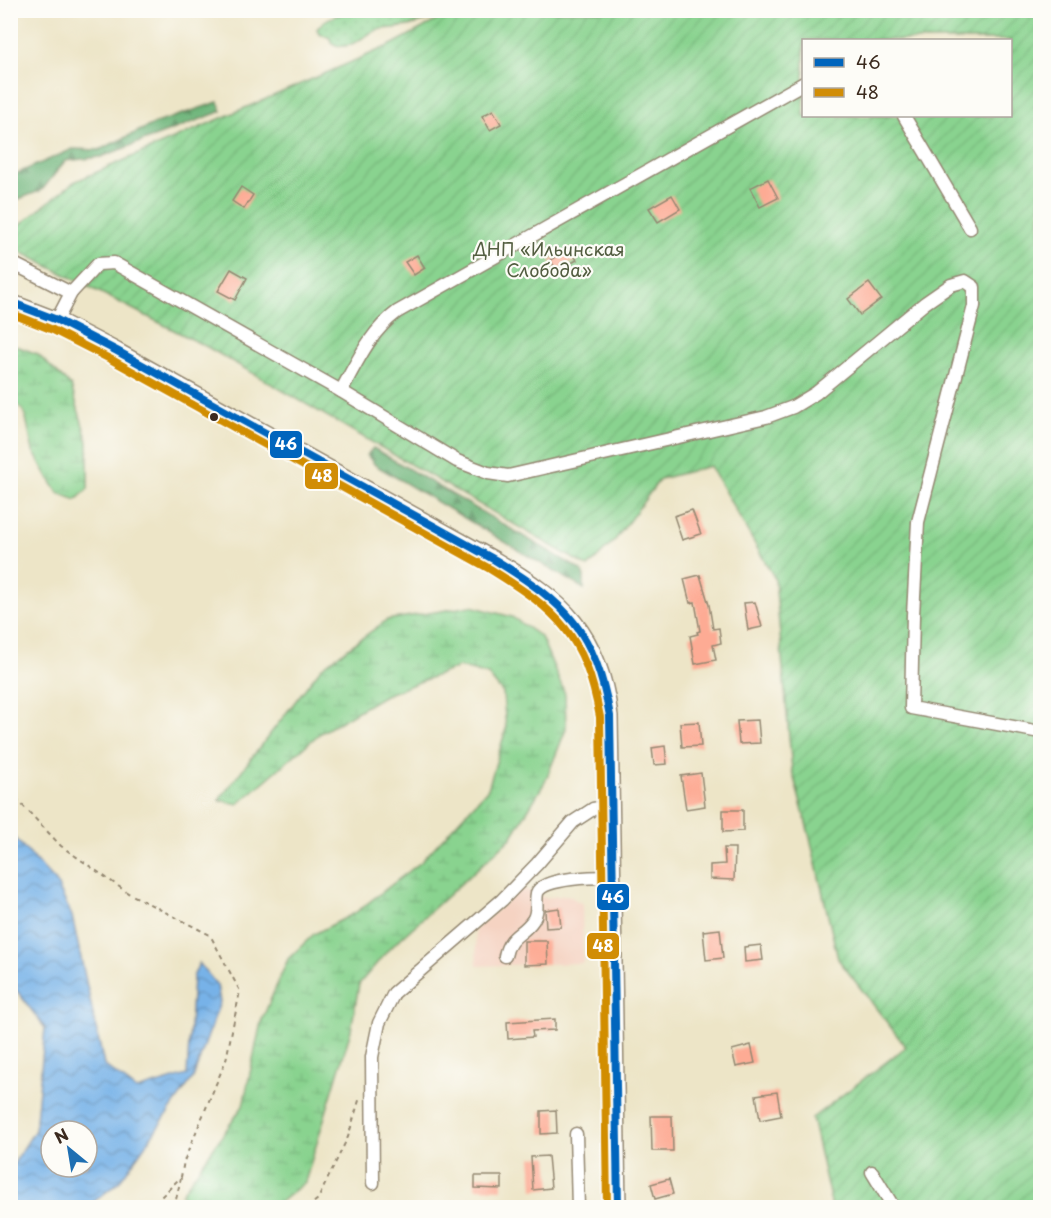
<svg xmlns="http://www.w3.org/2000/svg" width="1051" height="1218" font-family="'Playpen Sans',sans-serif">
  <style>
    .built { fill: #f5d3c2 }
    .grass { fill: url(#grass-dots); stroke: #627e56; stroke-width: 1.5 }
    .forest { fill: url(#forest-firs); stroke: #54704c; stroke-width: 1.5 }
    .wetland { fill: url(#wetland-marsh); stroke: #627e56; stroke-width: 1.5 }
    .garden { fill: url(#garden-furrows); stroke: #627e56; stroke-width: 1.5; fill-rule: evenodd }
    .water { fill: url(#water-waves); stroke: #596e83; stroke-width: 1.5; fill-rule: evenodd }
    .building { fill: #fdab94 }
    .lines { fill: none; stroke-linecap: round; stroke-linejoin: round }
    .minor-casing { stroke: #948872; stroke-width: 15 }
    .major-casing { stroke: #948872; stroke-width: 18 }
    .path { stroke: #948872; stroke-width: 2; stroke-dasharray: 4.5 4.5; stroke-linecap: butt }
    .minor { stroke: #fff; stroke-width: 12 }
    .major { stroke: #fff; stroke-width: 15 }
    .bus-1-casing { stroke: #fdfcf7; stroke-width: 12 }
    .bus-2-casing { stroke: #fdfcf7; stroke-width: 12 }
    .bus-1 { stroke: #0065bd; stroke-width: 8 }
    .bus-2 { stroke: #d18d06; stroke-width: 8 }
    .bus-dot { fill: #3b2a1e; stroke: #fdfcf7; stroke-width: 2 }
    .labels { text-anchor: middle; dominant-baseline: central; stroke-width: 4.5; stroke-linejoin: round; paint-order: stroke }
    .park-label { font-size: 18px; fill: #525d40; stroke: #fdfcf7 }
    .line-badge { stroke: #fdfcf7; stroke-width: 2 }
    .badge-label { font-size: 16px; text-anchor: middle; font-weight: bold; fill: #fff }
  </style>
  <defs>
    <pattern id="grass-dots" width="8" height="8" patternUnits="userSpaceOnUse" patternTransform="scale(1.5)"><rect width="8" height="8" fill="#89d38f"/><path d="M2 2h.1M6 6h.1" fill="none" stroke="#77b57b" stroke-width="1.8" stroke-linecap="round"/></pattern>
    <pattern id="forest-firs" width="22" height="20" patternUnits="userSpaceOnUse" patternTransform="scale(1.5)"><rect width="22" height="20" fill="#6eb57a"/><path d="M5 1l3.5 6h-7zM16 11l3.5 6h-7z" fill="#5c9363"/></pattern>
    <pattern id="wetland-marsh" width="20" height="14" patternUnits="userSpaceOnUse" patternTransform="scale(1.5)"><rect width="20" height="14" fill="#89d38f"/><path d="M1 5h8M5 5V1M11 12h8M15 12V8" fill="none" stroke="#77b57b"/></pattern>
    <pattern id="garden-furrows" width="10" height="10" patternUnits="userSpaceOnUse" patternTransform="scale(1.5)"><rect width="10" height="10" fill="#89d38f"/><path d="M-1 1l2-2M0 10L10 0M9 11l2-2" fill="none" stroke="#77b57b"/></pattern>
    <pattern id="water-waves" width="16" height="10" patternUnits="userSpaceOnUse" patternTransform="scale(1.5)"><rect width="16" height="10" fill="#77b2e8"/><path d="M0 5q4-4 8 0t8 0" fill="none" stroke="#6391bb"/></pattern>
  </defs>
  <rect width="100%" height="100%" fill="#fdfcf7"/>
  <filter id="ink" filterUnits="userSpaceOnUse"><feTurbulence type="fractalNoise" baseFrequency=".0167" numOctaves="2"/><feDisplacementMap in="SourceGraphic" scale="12" xChannelSelector="R" yChannelSelector="G"/><feConvolveMatrix kernelMatrix="1 2 1 2 8 2 1 2 1" color-interpolation-filters="sRGB"/></filter>
  <filter id="wash" filterUnits="userSpaceOnUse"><feTurbulence type="fractalNoise" baseFrequency=".008" numOctaves="4" result="noise"/><feDisplacementMap in="SourceGraphic" scale="24" xChannelSelector="R" yChannelSelector="G"/><feGaussianBlur stdDeviation="1.35" result="paint"/><feColorMatrix in="noise" values="0 0 0 0 0 0 0 0 0 0 0 0 0 0 0 0 0 1.4 0 .05"/><feComposite in="paint" operator="in"/></filter>
  <g filter="url(#wash)">
    <rect width="100%" height="100%" fill="#ede5c7"/>
    <polygon class="built" points="522,888 545,898 568,895 582,904 583,963 477,966 475,930"/>
    <path class="grass" d="M 356,10 L 448,10 L 448,11 C 432,20 414,26 395,28 C 389,29 383,28 377,30 C 363,35 346,55 331,42 L 330,38 L 319,33 L 317,29 C 325,16 342,14 356,10 Z"/>
    <g class="forest">
      <polygon points="218,102 222,111 101,157 65,161 42,190 11,202 11,176 73,149 99,150 156,123"/>
      <polygon points="373,448 581,570 584,577 584,589 375,465 367,455"/>
    </g>
    <g class="wetland">
      <polygon points="11,344 37,354 71,386 88,442 88,489 76,500 58,493 48,477 33,451 25,413 11,397"/>
      <polygon points="471,606 512,617 541,637 565,694 566,729 545,782 511,838 389,949 359,984 351,1030 305,1182 274,1207 193,1207 181,1194 243,1106 261,1022 288,959 314,934 355,913 421,862 488,789 506,729 503,693 488,675 459,667 385,695 319,734 238,804 219,800 321,668 387,620"/>
    </g>
    <path class="garden" d="M 454,11 L 1040,11 L 1040,1207 L 832,1207 L 812,1118 L 906,1047 L 838,959 L 810,838 L 792,770 L 775,579 L 710,466 L 660,479 L 615,540 L 588,567 L 209,348 L 11,247 L 11,232 L 74,182 L 393,44 ZM 804,40 L 1010,40 L 1010,116 L 804,116 Z"/>
    <path class="water" d="M 11,834 L 56,882 L 72,916 L 104,1065 L 137,1090 L 187,1075 L 193,977 L 199,963 L 217,985 L 220,1002 L 193,1078 L 119,1182 L 87,1207 L 11,1207 L 11,1168 L 35,1130 L 45,1028 L 11,983 ZM 51,1131 L 87,1131 L 87,1167 L 51,1167 Z"/>
    <g id="blocks">
      <g class="building">
        <polygon points="493,110 501,124 490,130 482,116"/>
        <polygon points="768,179 778,198 760,207 750,188"/>
        <polygon points="241,187 253,195 244,209 232,201"/>
        <polygon points="672,195 680,209 658,222 649,208"/>
        <polygon points="570,248 577,260 557,271 550,260"/>
        <polygon points="417,255 425,268 414,275 405,262"/>
        <polygon points="231,269 247,278 235,300 218,291"/>
        <polygon points="869,283 881,299 860,315 848,299"/>
        <polygon points="692,510 701,534 682,540 674,516"/>
        <polygon points="700,575 709,605 713,629 719,628 721,643 713,645 716,660 695,664 690,636 698,634 697,632 700,631 695,602 690,603 684,579"/>
        <polygon points="755,602 762,627 748,630 744,603"/>
        <polygon points="758,720 760,743 739,744 737,721"/>
        <polygon points="699,722 701,746 682,747 680,723"/>
        <polygon points="665,746 667,764 654,765 652,748"/>
        <polygon points="701,773 705,806 686,809 681,776"/>
        <polygon points="723,810 743,810 743,831 723,832"/>
        <polygon points="724,848 735,848 734,880 710,879 710,865 725,864"/>
        <polygon points="559,908 561,927 546,928 545,910"/>
        <polygon points="720,929 723,958 706,960 703,931"/>
        <polygon points="524,941 547,941 548,964 524,965"/>
        <polygon points="761,945 763,960 745,962 744,947"/>
        <polygon points="555,1019 555,1030 532,1031 533,1037 508,1039 507,1022"/>
        <polygon points="751,1045 755,1063 736,1067 732,1050"/>
        <polygon points="777,1092 781,1116 760,1120 756,1095"/>
        <polygon points="556,1110 557,1133 541,1134 541,1111"/>
        <polygon points="651,1116 672,1116 673,1151 652,1151"/>
        <polygon points="548,1156 551,1188 533,1190 531,1157"/>
        <polygon points="475,1176 502,1176 502,1189 475,1188"/>
        <polygon points="669,1179 673,1194 655,1199 651,1184"/>
      </g>
    </g>
  </g>
  <g filter="url(#ink)">
    <use href="#blocks" fill-opacity="0" stroke="#948872" stroke-width="1.5"/>
    <g class="lines">
      <defs>
        <g id="minor">
          <polyline points="904,116 970,228"/>
          <polyline points="10,262 71,293"/>
          <polyline points="57,320 71,293 98,264 114,263 341,391 457,461 488,473 508,476 766,417 793,407 816,393 925,303 951,285 965,281 974,287 974,306 918,522 913,615 911,708 1040,732"/>
          <path d="M 341,391 C 357,362 370,332 397,312 L 804,83"/>
          <path d="M 505,956 C 509,935 523,935 533,920 C 539,911 535,902 537,893 C 543,877 597,877 612,877"/>
          <polyline points="576,1134 578,1208"/>
          <polyline points="872,1172 894,1208"/>
          <polyline points="373,1183 372,1057 379,1023 394,993 502,900 537,864 573,822 593,809 612,806"/>
        </g>
        <path id="major" d="M 10,302 L 57,320 L 117,351 L 495,560 C 563,600 600,633 610,716 L 618,1208"/>
      </defs>
      <use href="#minor" class="minor-casing"/>
      <use href="#major" class="major-casing"/>
      <g class="path">
        <polyline points="10,792 61,846 128,893 210,935 240,991 226,1060 184,1161 181,1177 150,1208"/>
        <polyline points="174,1208 181,1178"/>
        <polyline points="307,1208 318,1199 348,1137 360,1097"/>
      </g>
      <use href="#minor" class="minor"/>
      <use href="#major" class="major"/>
      <defs>
        <path id="bus-1" d="M 10,302 L 57,320 L 117,351 L 495,560 C 567,604 595,631 610,716 L 618,1208"/>
        <path id="bus-2" d="M 10,313 L 53,330 L 112,360 L 490,569 C 558,611 585,635 600,717 L 607,1208"/>
      </defs>
      <use href="#bus-1" class="bus-1-casing"/>
      <use href="#bus-2" class="bus-2-casing"/>
      <use href="#bus-1" class="bus-1"/>
      <use href="#bus-2" class="bus-2"/>
    </g>
  </g>
  <circle class="bus-dot" cx="214" cy="417" r="5"/>
  <g class="labels">
    <g class="park-label">
      <text x="549" y="248">ДНП «Ильинская<tspan x="549" dy="21">Слобода»</tspan></text>
    </g>
  </g>
  <g class="line-badge">
    <rect x="269" y="430" width="34" height="29" rx="6" fill="#0065bd"/>
    <rect x="304" y="462" width="35" height="28" rx="6" fill="#d18d06"/>
    <rect x="596" y="883" width="34" height="28" rx="6" fill="#0065bd"/>
    <rect x="586" y="932" width="34" height="28" rx="6" fill="#d18d06"/>
  </g>
  <g class="badge-label">
    <text x="286" y="450">46</text>
    <text x="322" y="482">48</text>
    <text x="613" y="903">46</text>
    <text x="603" y="952">48</text>
  </g>
  <rect width="1051" height="1218" fill="none" stroke="#fdfcf7" stroke-width="36"/>
  <rect x="802" y="39" width="210" height="78" fill="#fdfcf7" stroke="#afa8a0" stroke-width="1.5"/>
  <rect x="814" y="58" width="30" height="9" fill="#0065bd" stroke="#afa8a0" stroke-width="1.5"/>
  <text x="856" y="69" font-size="18" fill="#3b2a1e">46</text>
  <rect x="814" y="88" width="30" height="9" fill="#d18d06" stroke="#afa8a0" stroke-width="1.5"/>
  <text x="856" y="99" font-size="18" fill="#3b2a1e">48</text>
  <g transform="translate(69 1149) rotate(330)"><circle r="28" fill="#fdfcf7" stroke="#afa8a0" stroke-width="1.5"/>
  <path d="M0-4.5L10 22L0 15L-10 22Z" fill="#1f6fb2"/>
  <text y="-9" font-size="16" font-weight="bold" text-anchor="middle" fill="#3b2a1e">N</text>
  </g>
</svg>
